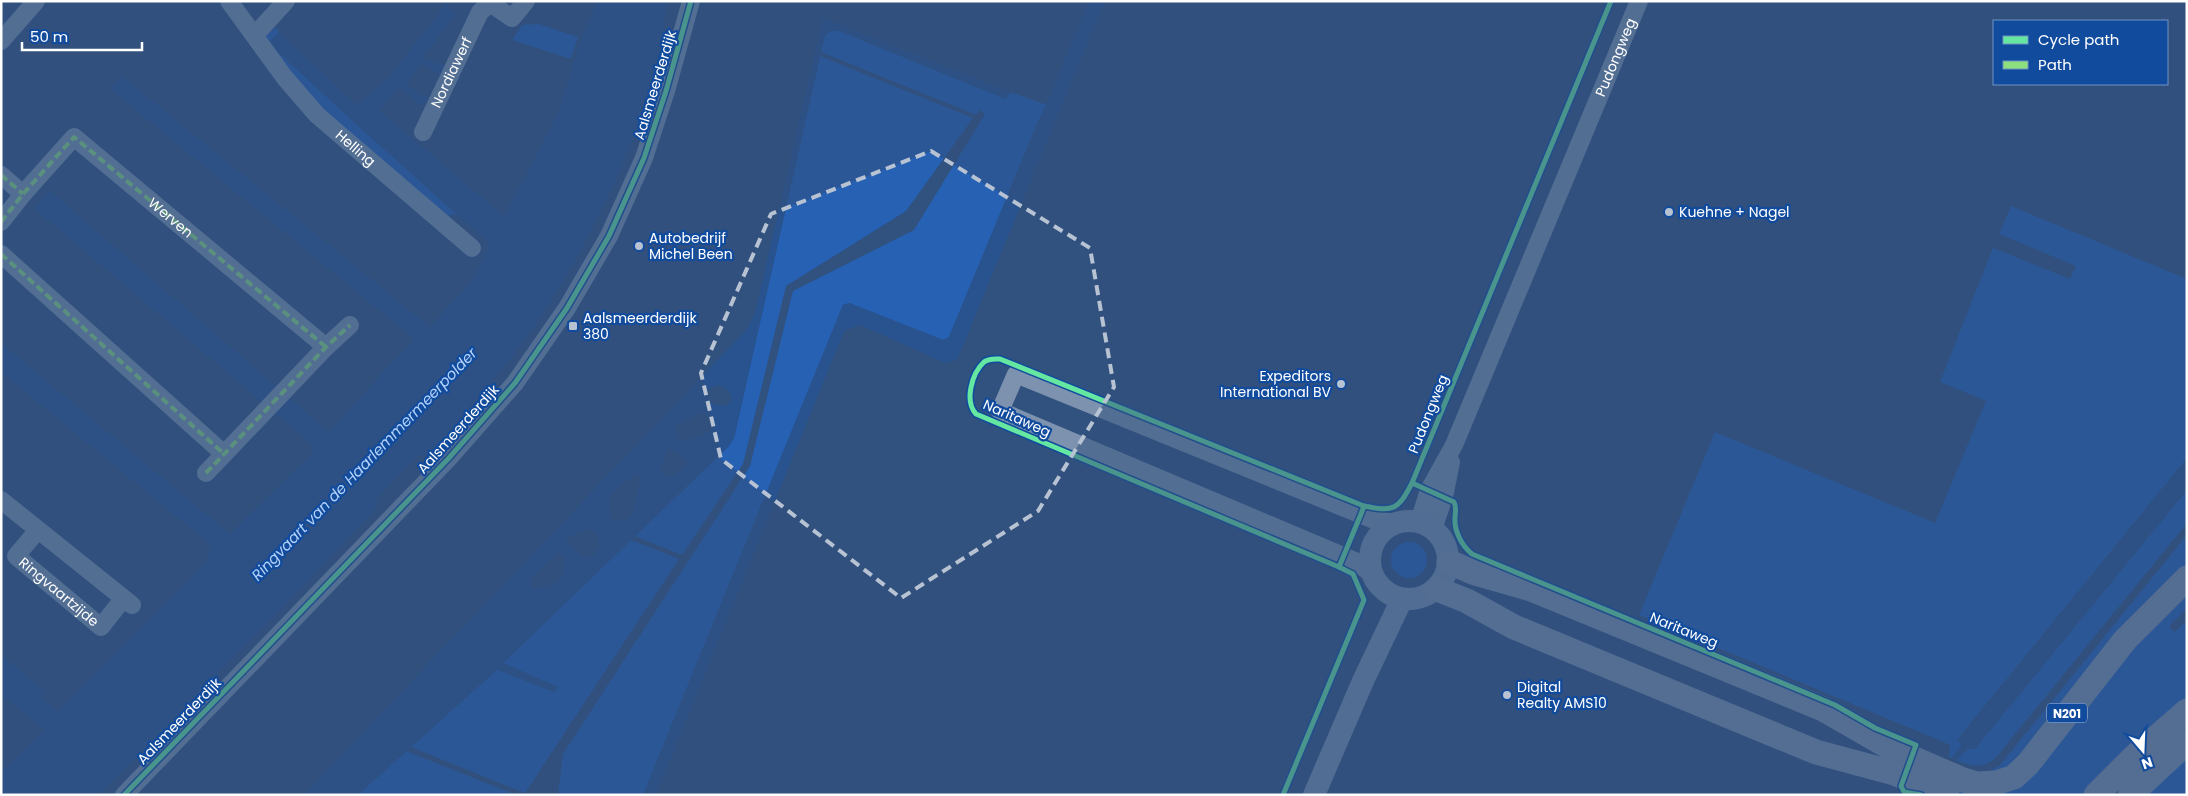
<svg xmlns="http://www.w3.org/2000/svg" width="2188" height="796" font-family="Poppins,sans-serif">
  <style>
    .green { fill: #2661b3 }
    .water { fill: #29538e; fill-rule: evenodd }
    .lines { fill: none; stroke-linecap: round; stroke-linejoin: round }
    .minor { stroke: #7c92ae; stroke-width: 18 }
    .major { stroke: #7a90ad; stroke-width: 22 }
    .highway { stroke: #7c91ad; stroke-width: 25 }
    .quiet { stroke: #8de07e; stroke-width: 4; stroke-dasharray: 8 4; stroke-linecap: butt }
    .cycleway-casing { stroke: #114b9d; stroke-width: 8 }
    .cycleway { stroke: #66e7a1; stroke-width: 5 }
    .marked { fill: none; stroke: #b7c2d2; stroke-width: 4; stroke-dasharray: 10 6; stroke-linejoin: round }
    .poi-dot { fill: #b7c2d2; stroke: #114b9d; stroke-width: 2 }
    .labels { text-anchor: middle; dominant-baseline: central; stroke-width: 4.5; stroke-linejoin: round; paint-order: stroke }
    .shield { fill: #114b9d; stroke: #b8c9e2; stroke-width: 1 }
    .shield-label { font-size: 12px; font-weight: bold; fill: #fff }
    .street-label { font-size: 14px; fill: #fff; stroke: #114b9d }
    .poi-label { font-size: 14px; fill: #fff; stroke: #114b9d; text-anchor: start }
    .water-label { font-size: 15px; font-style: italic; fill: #b3d2fb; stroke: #114b9d }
  </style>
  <rect width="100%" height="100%" fill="#31517e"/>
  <g class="green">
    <polygon points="539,24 578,37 571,59 512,40 522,25"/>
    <polygon points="276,27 279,32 269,43 456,214 439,217 298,87 264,37"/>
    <polygon points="831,31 839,31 1006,99 1010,92 1047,105 1039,119 949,337 943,340 849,303 843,305 643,795 558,795 563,754 750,466 793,291 914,230 985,114 980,110 976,115 821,52 825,35"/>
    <polygon points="820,56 973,118 906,211 786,286 743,464 682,555 635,536 728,447 734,438"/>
    <path d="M 2011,206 L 2187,279 L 2187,458 L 1961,735 L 1961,746 L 1952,758 L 1957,760 L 2016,698 L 2187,490 L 2187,523 L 1998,755 C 1984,772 1967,765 1949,757 L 1950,745 L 1941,741 L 1639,615 L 1715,432 L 1935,523 L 1986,401 L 1940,382 L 1993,248 L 2070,279 L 2076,266 L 1999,234 Z"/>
    <polygon points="2187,535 2187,572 2031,751 1998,775 1966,773 1988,772 2000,765"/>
    <polygon points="631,540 679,559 525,793 411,747 497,669 558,687 503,663"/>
    <circle cx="1409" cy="560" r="18"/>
    <polygon points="2187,585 2187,608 2169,626 2174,632 2187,621 2187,699 2084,795 1958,795 1944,778 1992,790"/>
    <polygon points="406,751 516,795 358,795"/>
    <polygon points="2187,754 2187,795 2142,795"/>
  </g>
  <g class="water">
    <path d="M 598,1 L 667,1 C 664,21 662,42 658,61 C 635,150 593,236 544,312 C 512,362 470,406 432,451 L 426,456 L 420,455 L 415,459 L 377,499 L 376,508 L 314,575 L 99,795 L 1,795 L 1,773 L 44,730 L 1,694 L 1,655 L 45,691 L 40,697 L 58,711 L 207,561 L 210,549 L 206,541 L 1,372 L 1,343 L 230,534 L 314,451 L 309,442 L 35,209 L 49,190 L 323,427 L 330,430 L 414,339 L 109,88 L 122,76 L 430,327 L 470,283 L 489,247 L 486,240 L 360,128 L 268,43 L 279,32 L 357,105 L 388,78 L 446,4 L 456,14 L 422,58 L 446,66 L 442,75 L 420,63 L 407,86 L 429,98 L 422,106 L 399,87 L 380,111 L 504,216 L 558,114 L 582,35 Z"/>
    <polygon points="1089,1 1105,1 957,360 945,363 860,325 844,331 656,795 643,795 843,305 849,303 943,340 949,337"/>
    <path d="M 823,18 L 1010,92 L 1006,99 L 839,31 L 831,31 L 825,35 L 734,438 L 728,447 L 503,663 L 558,687 L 554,692 L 497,670 L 358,795 L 303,795 L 747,329 L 755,313 ZM 717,385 C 726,387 730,390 732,399 L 726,405 C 715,406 710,405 706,395 L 709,389 ZM 700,414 L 705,414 L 711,419 L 712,427 L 706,434 L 685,441 L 678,437 L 676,425 ZM 668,448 L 681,455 L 687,464 L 675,474 L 666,477 L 660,469 ZM 636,474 L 641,476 L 632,515 L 627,520 L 612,521 C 604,491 615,491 636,474 ZM 588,529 L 597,535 L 600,545 L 595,554 L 584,558 L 566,541 L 567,538 ZM 559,552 L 564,559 L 563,573 L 558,582 L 544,587 L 532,587 L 531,578 Z"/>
    <polygon points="2187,458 2187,490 1975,749 1966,749 1957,760 1952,757 1961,746 1957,739 1960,738"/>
  </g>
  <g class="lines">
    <g class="minor">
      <path id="s1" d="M 229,1 L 285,78 L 317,115 L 472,248"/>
      <polyline points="255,35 286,1"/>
      <polyline points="1,41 36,1"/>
      <path id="s2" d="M 423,132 L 480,12 L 490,3 L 512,18 L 526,1"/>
      <polyline points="1,175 23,194"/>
      <path id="s3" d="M 1,222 L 23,194 L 74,137 L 326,347"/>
      <polyline points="1,254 224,454"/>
      <polyline points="206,473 326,347 350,325"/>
      <polyline points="1,500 132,605"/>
      <path id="s4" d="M 1419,522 L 1429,490 L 1454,445 L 1639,1"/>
      <polyline points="1433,529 1444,497 1451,462"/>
      <path id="s5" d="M 38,530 L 16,556 L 101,627 L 123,599"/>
      <polyline points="1372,574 1355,561 1000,411 1016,374 1374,520 1395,523"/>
      <polyline points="124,795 448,459 515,383 567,308 609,236 644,158 666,91 691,1"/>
    </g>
    <g class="major">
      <circle cx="1409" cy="560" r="39"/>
      <polyline points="1314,795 1363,681 1402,599"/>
    </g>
    <g class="highway">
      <polyline points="1449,562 1475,573 1531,589 1823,709 1896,751 1963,780 1977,784 1996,783 2014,777 2028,764 2125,640 2187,578"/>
      <polyline points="1437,589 1467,601 1514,627 1816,752 1894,773 1947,795"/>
      <polyline points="2096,795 2133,758 2187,711"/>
      <polyline points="2130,795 2187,742"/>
    </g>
    <g class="quiet">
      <polyline points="1,175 23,194"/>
      <polyline points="1,222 23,194 74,137 326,347"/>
      <polyline points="1,254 224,454"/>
      <polyline points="206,473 326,347 350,325"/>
    </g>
    <defs>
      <g id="cycleway">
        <path d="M 1412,483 L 1454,502 C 1457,508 1455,512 1455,518 C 1454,531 1462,546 1472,554 L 1835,705 L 1875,728 L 1916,745 L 1901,786 L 1904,792 L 1921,795"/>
        <path d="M 1339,567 L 976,414 C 964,401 972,373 984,362 C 989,358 994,359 1000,359 L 1364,506"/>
        <polyline points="124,795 448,459 515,383 567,308 609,236 644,158 666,91 691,1"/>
        <path d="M 1283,795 L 1364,600 L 1353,574 L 1339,567 L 1361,514 L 1364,506 C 1394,512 1398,510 1412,483 L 1611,1"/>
      </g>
    </defs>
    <use href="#cycleway" class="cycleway-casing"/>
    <use href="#cycleway" class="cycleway"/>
  </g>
  <path d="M0 0H2188V796H0ZM 931,151 L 1090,248 L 1114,387 L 1038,511 L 901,598 L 721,459 L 701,373 L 771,214 Z" fill="#31517e" fill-opacity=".55" fill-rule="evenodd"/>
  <path class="marked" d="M 931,151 L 1090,248 L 1114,387 L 1038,511 L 901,598 L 721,459 L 701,373 L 771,214 Z"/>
  <g class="poi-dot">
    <circle cx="1669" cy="212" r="5"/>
    <circle cx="639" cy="246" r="5"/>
    <rect x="568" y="321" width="10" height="10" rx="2.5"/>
    <circle cx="1341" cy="384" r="5"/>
    <circle cx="1507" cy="695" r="5"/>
  </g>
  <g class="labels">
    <rect class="shield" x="2047" y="703.5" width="40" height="19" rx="4"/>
    <g class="shield-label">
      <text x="2067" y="713">N201</text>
    </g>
    <g class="street-label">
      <text stroke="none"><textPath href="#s4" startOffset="505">Pudongweg</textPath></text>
      <text stroke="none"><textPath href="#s2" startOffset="66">Nordiawerf</textPath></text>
      <text transform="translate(655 85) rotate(-73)">Aalsmeerderdijk</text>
      <text stroke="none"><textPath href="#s1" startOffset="195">Helling</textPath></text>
      <text stroke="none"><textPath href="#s3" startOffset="238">Werven</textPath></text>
      <text transform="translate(1428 414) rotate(-68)">Pudongweg</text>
      <text transform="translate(1017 418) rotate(24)">Naritaweg</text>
      <text transform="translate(458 429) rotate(-48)">Aalsmeerderdijk</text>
      <text stroke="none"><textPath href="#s5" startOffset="90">Ringvaartzijde</textPath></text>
      <text transform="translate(1684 630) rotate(22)">Naritaweg</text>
      <text transform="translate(179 721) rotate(-46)">Aalsmeerderdijk</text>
    </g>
    <g class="poi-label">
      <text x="1679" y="212">Kuehne + Nagel</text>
      <text x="649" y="238">Autobedrijf<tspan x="649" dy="16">Michel Been</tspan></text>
      <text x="583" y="318">Aalsmeerderdijk<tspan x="583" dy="16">380</tspan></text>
      <text x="1331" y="376" text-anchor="end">Expeditors<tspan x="1331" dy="16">International BV</tspan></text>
      <text x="1517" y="687">Digital<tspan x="1517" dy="16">Realty AMS10</tspan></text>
    </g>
    <g class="water-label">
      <text transform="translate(364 464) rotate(-46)">Ringvaart van de Haarlemmermeerpolder</text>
    </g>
  </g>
  <rect width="2188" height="796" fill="none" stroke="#ffffff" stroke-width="5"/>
  <rect x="1993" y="20" width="175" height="65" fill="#114b9d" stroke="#7093c4"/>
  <rect x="2003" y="36" width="25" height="8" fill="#66e7a1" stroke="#7093c4"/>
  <text x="2038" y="45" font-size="15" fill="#ffffff">Cycle path</text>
  <rect x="2003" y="61" width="25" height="8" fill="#8de07e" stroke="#7093c4"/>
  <text x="2038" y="70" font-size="15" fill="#ffffff">Path</text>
  <g transform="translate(2143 751) rotate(161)" stroke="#114b9d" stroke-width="4" paint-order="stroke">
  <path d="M0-4L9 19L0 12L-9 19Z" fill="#ffffff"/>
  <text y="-8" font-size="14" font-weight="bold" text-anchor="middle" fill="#ffffff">N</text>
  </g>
  <path d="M22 42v8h120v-8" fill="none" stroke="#ffffff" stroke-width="2.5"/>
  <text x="30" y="42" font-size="15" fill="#ffffff" stroke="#114b9d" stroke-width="4" paint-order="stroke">50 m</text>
</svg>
